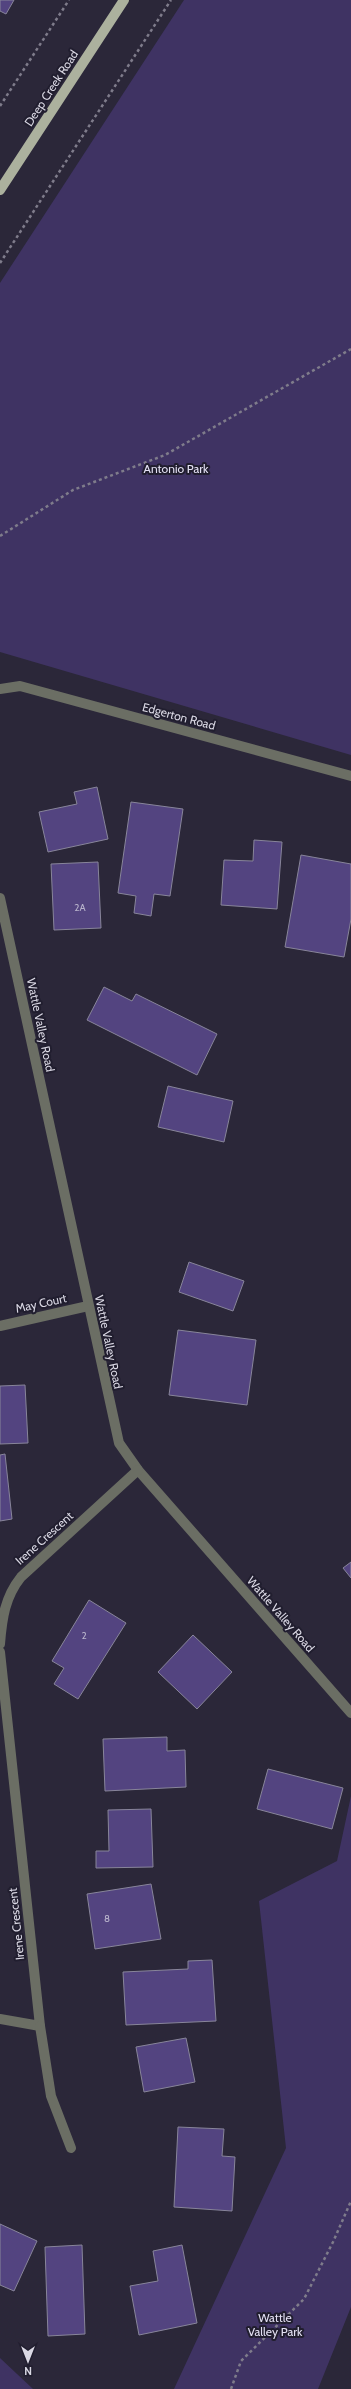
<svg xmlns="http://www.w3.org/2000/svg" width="351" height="2389" font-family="Cabin,sans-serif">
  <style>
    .green { fill: #3f3363 }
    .building { fill: #534480; stroke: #88859a }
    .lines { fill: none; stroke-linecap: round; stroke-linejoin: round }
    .path { stroke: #7f7c8b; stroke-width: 2.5; stroke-dasharray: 3 3; stroke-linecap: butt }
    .minor { stroke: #6b6e64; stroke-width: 10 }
    .major { stroke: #acb19e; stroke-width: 10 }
    .labels { text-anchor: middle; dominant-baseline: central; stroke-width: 4; stroke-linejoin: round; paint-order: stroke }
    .number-label { font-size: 10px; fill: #b8b3cb }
    .street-label { font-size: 12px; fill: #dad8e4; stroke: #211e2f }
    .park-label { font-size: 12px; fill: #e4e1f4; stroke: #211e2f }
  </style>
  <rect width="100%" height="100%" fill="#2b2739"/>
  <g class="green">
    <polygon points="184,0 351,0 351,755 0,652 0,283"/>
    <polygon points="351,1796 351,2307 318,2389 174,2389 286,2148 259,1901 337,1861"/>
    <polygon points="0,2358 33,2389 0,2389"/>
  </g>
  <g class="building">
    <polygon points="0,0 14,0 6,14 0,11"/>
    <polygon points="97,787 108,839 48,852 39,812 77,804 74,792"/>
    <polygon points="131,802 183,809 170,896 154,894 151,916 134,913 136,896 118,893"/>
    <polygon points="254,840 282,842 277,909 221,905 224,860 253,861"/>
    <polygon points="301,855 351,864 351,919 344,957 285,947"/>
    <polygon points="98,862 101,928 54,930 51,864"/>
    <polygon points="104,987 132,1001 136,994 217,1034 197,1075 87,1020"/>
    <polygon points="168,1086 233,1101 224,1142 158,1127"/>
    <polygon points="189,1262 244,1281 233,1311 179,1292"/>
    <polygon points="178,1330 256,1340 247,1405 169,1395"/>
    <polygon points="25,1385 28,1443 0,1444 0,1386"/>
    <polygon points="5,1454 12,1519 0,1521 0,1455"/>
    <polygon points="351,1562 351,1578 343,1568"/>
    <polygon points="89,1600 126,1623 78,1699 54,1684 64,1668 52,1661"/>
    <polygon points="193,1635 232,1672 197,1709 158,1672"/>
    <polygon points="167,1737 167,1751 185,1750 186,1787 105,1791 103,1739"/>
    <polygon points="268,1769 343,1788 332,1829 257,1809"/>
    <polygon points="151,1809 153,1867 96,1868 96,1851 109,1851 108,1810"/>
    <polygon points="151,1884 161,1939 95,1949 87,1894"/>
    <polygon points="212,1960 216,2021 126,2025 123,1972 188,1969 188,1961"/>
    <polygon points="186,2038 195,2082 144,2092 136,2047"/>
    <polygon points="178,2127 224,2129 222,2156 235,2157 232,2211 174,2207"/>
    <polygon points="0,2224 37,2241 14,2291 0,2285"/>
    <polygon points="82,2245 85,2334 48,2336 45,2247"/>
    <polygon points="182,2245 197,2323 139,2335 130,2286 158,2281 153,2251"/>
  </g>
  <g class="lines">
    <g class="path">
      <polyline points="0,106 69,0"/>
      <polyline points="0,263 171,0"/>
      <polyline points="0,536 73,490 165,455 351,349"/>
      <polyline points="231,2389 241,2361 304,2299 333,2242 351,2201"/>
    </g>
    <g class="minor">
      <polyline points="0,689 20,686 351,776"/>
      <polyline points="0,898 119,1443 138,1470 351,1713"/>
      <polyline points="0,1326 88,1306"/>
      <path d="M 0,1644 C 2,1618 5,1597 21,1577 L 138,1470"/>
      <polyline points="0,1652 40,2026 0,2019"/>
      <polyline points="40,2026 51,2096 71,2148"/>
    </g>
    <polyline class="major" points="0,190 124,0"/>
  </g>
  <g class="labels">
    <g class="number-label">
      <text x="80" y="907">2A</text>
      <text x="84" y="1635">2</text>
      <text x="107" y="1918">8</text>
    </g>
    <g class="street-label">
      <text transform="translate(51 88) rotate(-57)">Deep Creek Road</text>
      <text transform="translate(179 716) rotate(15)">Edgerton Road</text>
      <text transform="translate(41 1025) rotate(78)">Wattle Valley Road</text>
      <text transform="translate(41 1303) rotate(-12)">May Court</text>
      <text transform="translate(109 1342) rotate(78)">Wattle Valley Road</text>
      <text transform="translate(44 1538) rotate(-42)">Irene Crescent</text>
      <text transform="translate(281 1614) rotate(49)">Wattle Valley Road</text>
      <text transform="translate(16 1924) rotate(-96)">Irene Crescent</text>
    </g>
    <g class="park-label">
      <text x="176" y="468">Antonio Park</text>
      <text x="275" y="2317">Wattle<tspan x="275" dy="14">Valley Park</tspan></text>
    </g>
  </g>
  <g transform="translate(28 2361) rotate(180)" stroke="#211e2f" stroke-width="3" paint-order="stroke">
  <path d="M0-3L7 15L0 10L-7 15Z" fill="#dad8e4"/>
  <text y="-6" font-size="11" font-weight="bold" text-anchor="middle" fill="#dad8e4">N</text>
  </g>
</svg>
